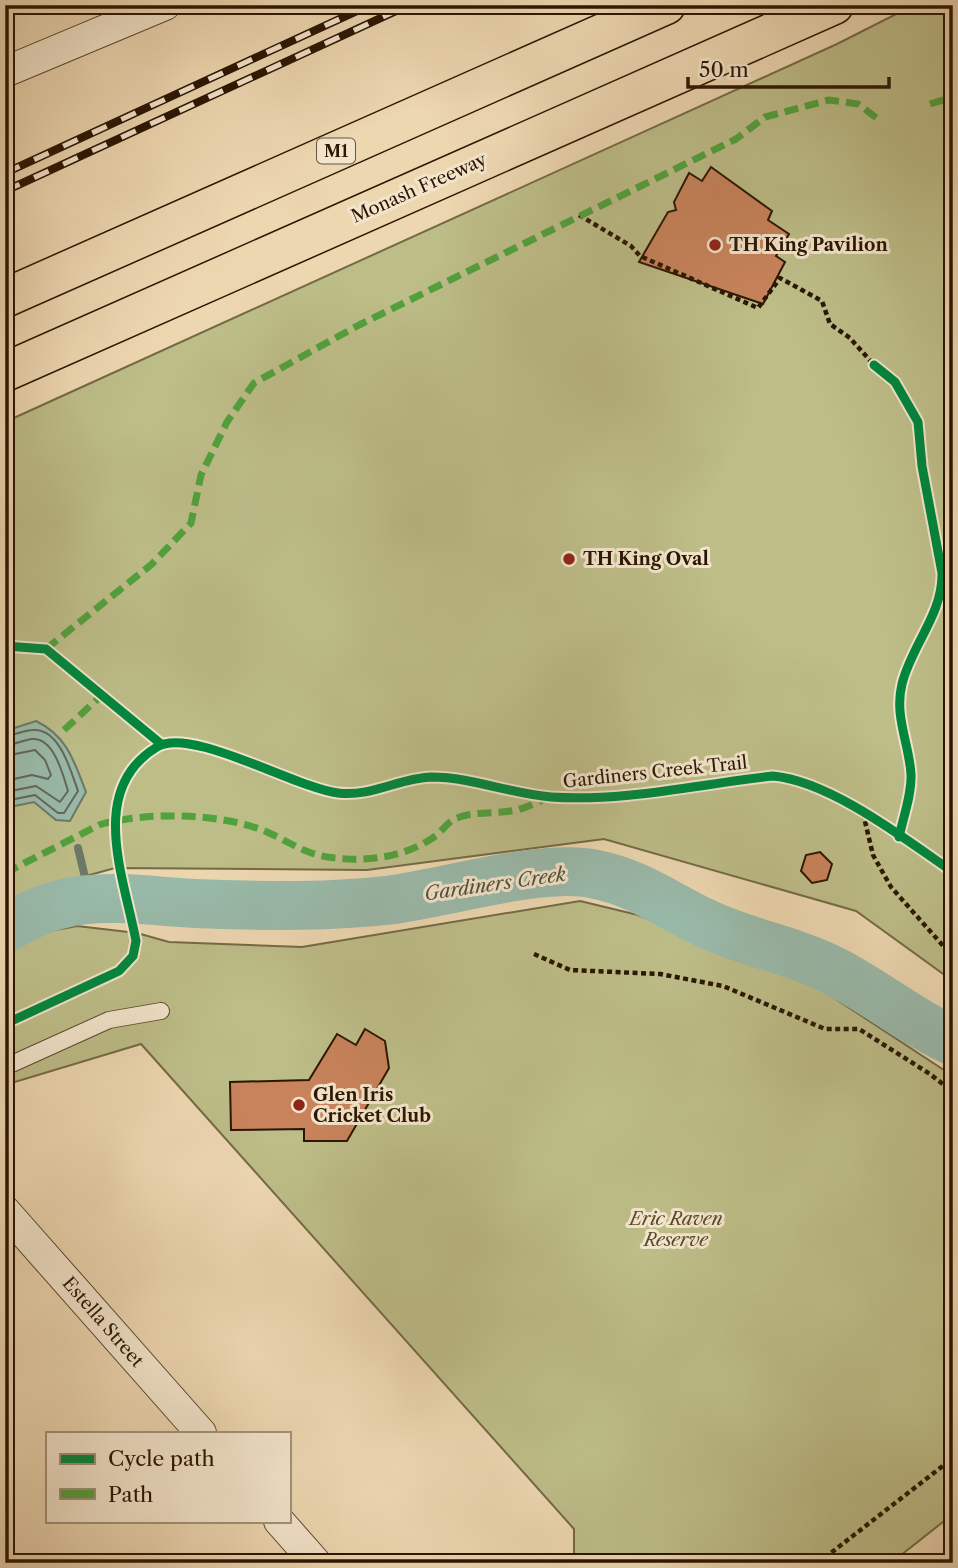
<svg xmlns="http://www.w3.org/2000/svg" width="958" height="1568" font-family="'Libre Caslon Text',serif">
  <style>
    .green { fill: #bdbd88; stroke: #746a45; stroke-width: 2 }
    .water { fill: #99baaa; stroke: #6d7867; stroke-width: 2 }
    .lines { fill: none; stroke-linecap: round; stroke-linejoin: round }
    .shore { stroke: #626856; stroke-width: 2 }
    .stream { stroke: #6d7867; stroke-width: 8 }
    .river { stroke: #99baaa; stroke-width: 49 }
    .building { fill: #c8835c; stroke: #2a1602; stroke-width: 2 }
    .service-casing { stroke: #5b462e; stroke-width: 18 }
    .minor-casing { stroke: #5b462e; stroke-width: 32 }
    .motorway-casing { stroke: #2a1602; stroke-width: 41 }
    .path { stroke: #2a1602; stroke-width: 4.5; stroke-dasharray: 5 3.5; stroke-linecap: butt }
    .service { stroke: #f3e5cc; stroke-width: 16 }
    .minor { stroke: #f3e5cc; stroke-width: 30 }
    .motorway { stroke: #edd7b1; stroke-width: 38 }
    .rail-casing { stroke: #2a1602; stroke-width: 8 }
    .rail { stroke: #f3e5cc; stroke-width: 5; stroke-dasharray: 16; stroke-linecap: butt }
    .quiet { stroke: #51a13d; stroke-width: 7; stroke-dasharray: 14 7; stroke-linecap: butt }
    .cycleway-casing { stroke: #f3e5cc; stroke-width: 13 }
    .cycleway { stroke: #00873e; stroke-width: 9 }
    .poi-dot { fill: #8f2418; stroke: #f3e5cc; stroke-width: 2.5 }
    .labels { text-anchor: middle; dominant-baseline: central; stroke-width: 6; stroke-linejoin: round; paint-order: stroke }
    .shield { fill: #f3e5cc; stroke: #66543f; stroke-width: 2 }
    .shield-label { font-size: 16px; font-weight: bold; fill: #2a1602 }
    .street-label { font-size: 18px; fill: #2a1602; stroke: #f3e5cc }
    .poi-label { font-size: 18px; font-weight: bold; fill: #2a1602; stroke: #f3e5cc; text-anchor: start }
    .park-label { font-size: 18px; font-style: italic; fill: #56482a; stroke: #f3e5cc }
    .water-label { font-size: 19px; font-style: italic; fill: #514f3d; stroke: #f3e5cc }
  </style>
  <rect width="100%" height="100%" fill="#edd7b1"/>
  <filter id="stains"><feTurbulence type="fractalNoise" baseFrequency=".00286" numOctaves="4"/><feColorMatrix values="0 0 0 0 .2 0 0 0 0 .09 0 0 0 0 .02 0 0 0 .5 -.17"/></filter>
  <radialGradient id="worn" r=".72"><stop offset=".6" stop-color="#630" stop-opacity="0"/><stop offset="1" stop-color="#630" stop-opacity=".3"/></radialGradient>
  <g class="green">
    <polygon points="914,5 953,5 953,981 856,911 604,839 367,870 115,868 35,890 5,904 5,422 837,44"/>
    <polygon points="580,901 638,915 819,988 953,1076 953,1514 891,1563 574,1563 574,1529 141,1044 5,1085 5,954 29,935 77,926 137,933 169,942 302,947"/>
  </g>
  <path class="water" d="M 36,721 C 67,736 74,761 86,792 L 70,821 L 56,820 L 34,802 L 5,808 L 5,731 Z"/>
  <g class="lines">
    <g class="shore">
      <path d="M 5,736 C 15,735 24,730 33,730 C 60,728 71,772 78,791 L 64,813 L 58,813 L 35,795 L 5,801"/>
      <path d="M 5,745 C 15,745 23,740 32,739 C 54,737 63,775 68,791 L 60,802 L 36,786 L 5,792"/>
      <polyline points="5,756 35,750 45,760 51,775 48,779 32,775 5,781"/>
    </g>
    <polyline class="stream" points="78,848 90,898"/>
    <path class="river" d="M 5,929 C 76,883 132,902 210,904 C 270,906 330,907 390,900 C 446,893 542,863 594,874 C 639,883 665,904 705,923 C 746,943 794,950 834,971 C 875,992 911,1022 953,1041"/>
  </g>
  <g class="building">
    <polygon points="711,167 772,211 768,220 789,234 776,256 785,262 763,304 639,262 668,212 676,210 674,202 689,173 702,181"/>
    <polygon points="820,852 832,864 827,880 812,883 801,871 806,855"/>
    <polygon points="365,1029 385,1041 389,1068 347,1141 304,1141 304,1129 231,1130 230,1082 309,1080 337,1034 356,1045"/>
  </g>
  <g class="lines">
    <defs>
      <polyline id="service" points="5,1067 109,1020 161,1011"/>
      <g id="minor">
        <polyline points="5,72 165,5"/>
        <polyline points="5,1211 201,1433"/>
        <polyline points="279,1521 316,1563"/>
      </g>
      <g id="motorway">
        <polyline points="5,298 666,5"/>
        <polyline points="5,372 834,5"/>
      </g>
    </defs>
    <use href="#service" class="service-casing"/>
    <use href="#minor" class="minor-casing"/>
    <use href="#motorway" class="motorway-casing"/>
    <g class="path">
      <polyline points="579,215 631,246 640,256 758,308 780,278 822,301 830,324 850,338 874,365"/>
      <polyline points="863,813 873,855 891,887 953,957"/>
      <polyline points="534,954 570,970 660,974 723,986 825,1029 859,1029 930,1074 953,1092"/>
      <polyline points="818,1563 953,1458"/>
    </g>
    <use href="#service" class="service"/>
    <use href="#minor" class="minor"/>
    <use href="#motorway" class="motorway"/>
    <defs>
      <g id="rail">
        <polyline points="5,173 370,5"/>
        <polyline points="5,191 409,5"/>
      </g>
    </defs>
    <use href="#rail" class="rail-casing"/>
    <use href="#rail" class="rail"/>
    <g class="quiet">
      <polyline points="930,104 953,97"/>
      <polyline points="46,649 152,564 191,523 201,475 227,422 254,383 359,325 736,139 765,117 829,100 858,104 878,119"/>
      <polyline points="64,730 102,695"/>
      <path d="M 5,873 L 99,825 C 145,811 223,813 267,832 C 292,843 307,856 336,858 C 371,862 408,856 437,835 C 443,830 449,820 457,818 C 477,810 500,815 520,809 C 528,807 537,802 545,799"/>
    </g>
    <defs>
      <g id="cycleway">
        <path d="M 874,365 L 895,382 L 918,422 L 922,466 L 942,573 C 943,614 911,646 902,684 C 894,716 909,743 911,774 C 912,794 903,818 899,837"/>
        <polyline points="5,646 46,649 161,744"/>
        <path d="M 5,1024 L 119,971 L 133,956 L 136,941 C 124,877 87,789 157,747 C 190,726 296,788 338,793 C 372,797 399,778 431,777 C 472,777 511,794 551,797 C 624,802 700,784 773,776 C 830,781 905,839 953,872"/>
      </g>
    </defs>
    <use href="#cycleway" class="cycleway-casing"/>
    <use href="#cycleway" class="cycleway"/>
  </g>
  <g class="poi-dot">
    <circle cx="715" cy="245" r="7"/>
    <circle cx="569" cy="559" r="7"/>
    <circle cx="299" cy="1105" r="7"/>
  </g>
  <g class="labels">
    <rect class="shield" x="317" y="138.5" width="38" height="25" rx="5"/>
    <g class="shield-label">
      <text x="336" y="151">M1</text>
    </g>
    <g class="street-label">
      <text transform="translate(419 188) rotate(-24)">Monash Freeway</text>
      <text transform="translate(655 772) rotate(-6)">Gardiners Creek Trail</text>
      <text transform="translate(103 1322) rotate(49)">Estella Street</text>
    </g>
    <g class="poi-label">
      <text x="729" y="245">TH King Pavilion</text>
      <text x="583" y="559">TH King Oval</text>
      <text x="313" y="1095">Glen Iris<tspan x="313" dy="21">Cricket Club</tspan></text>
    </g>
    <g class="park-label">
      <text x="676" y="1219">Eric Raven<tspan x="676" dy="21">Reserve</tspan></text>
    </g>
    <g class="water-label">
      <text transform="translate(495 884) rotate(-8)">Gardiners Creek</text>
    </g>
  </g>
  <rect width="958" height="1568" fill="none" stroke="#edd7b1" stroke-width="28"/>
  <rect x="7" y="7" width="944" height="1554" fill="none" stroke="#2a1602" stroke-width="3.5"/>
  <rect x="14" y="14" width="930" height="1540" fill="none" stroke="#2a1602" stroke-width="2"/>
  <rect x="46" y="1432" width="245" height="91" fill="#f3e5cc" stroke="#a3927b" stroke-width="2"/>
  <rect x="60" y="1454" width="35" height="10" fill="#00873e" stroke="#a3927b" stroke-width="2"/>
  <text x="108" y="1466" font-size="21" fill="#2a1602">Cycle path</text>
  <rect x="60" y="1489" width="35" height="10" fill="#51a13d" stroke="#a3927b" stroke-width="2"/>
  <text x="108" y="1502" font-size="21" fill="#2a1602">Path</text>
  <path d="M688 77v10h201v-10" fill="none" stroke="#2a1602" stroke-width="3.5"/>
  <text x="699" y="77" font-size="21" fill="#2a1602" stroke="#f3e5cc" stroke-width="5" paint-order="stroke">50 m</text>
  <rect width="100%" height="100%" filter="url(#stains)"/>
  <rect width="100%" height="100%" fill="url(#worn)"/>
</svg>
